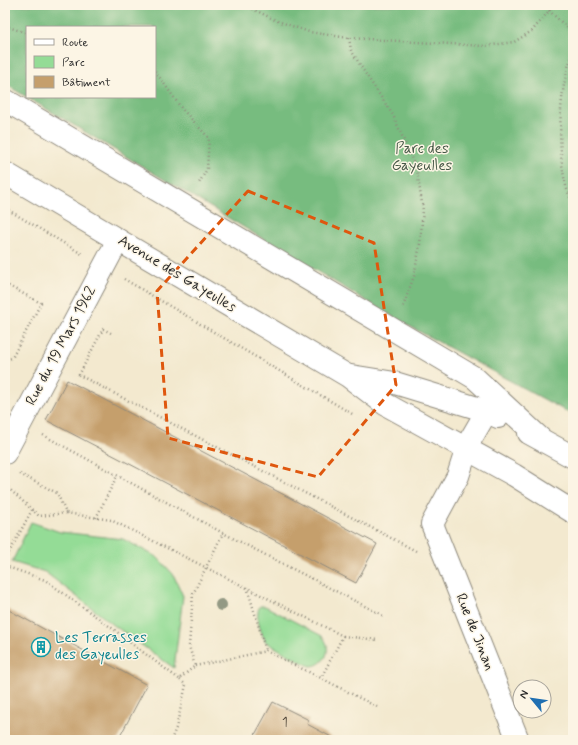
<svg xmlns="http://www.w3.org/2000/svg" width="578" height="745" font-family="Mynerve,sans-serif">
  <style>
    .green { fill: #94dc96; stroke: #608460 }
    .forest { fill: #77bc7f; stroke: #517455; fill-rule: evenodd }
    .building { fill: #c59f6c }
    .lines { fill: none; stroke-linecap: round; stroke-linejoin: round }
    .minor-casing { stroke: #8f8a7d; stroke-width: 24 }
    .path { stroke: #8f8a7d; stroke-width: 2.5; stroke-dasharray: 1 3; stroke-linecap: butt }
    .minor { stroke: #fff; stroke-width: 22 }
    .tree { fill: #939984 }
    .marked { fill: none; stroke: #df570e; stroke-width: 3; stroke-dasharray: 8 5; stroke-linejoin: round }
    .labels { text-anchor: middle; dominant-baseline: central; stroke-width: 3; stroke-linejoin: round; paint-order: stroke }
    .number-label { font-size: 13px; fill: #52483b }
    .park-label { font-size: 15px; fill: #455746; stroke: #fcf5e5 }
    .street-label { font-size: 15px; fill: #2b2b2b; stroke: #fcf5e5 }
    .culture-label { font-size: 15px; fill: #0d838f; stroke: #fcf5e5; text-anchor: start }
  </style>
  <rect width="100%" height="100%" fill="#fcf5e5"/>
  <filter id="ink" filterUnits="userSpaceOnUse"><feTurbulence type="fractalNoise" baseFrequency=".025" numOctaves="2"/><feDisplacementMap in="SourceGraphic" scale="8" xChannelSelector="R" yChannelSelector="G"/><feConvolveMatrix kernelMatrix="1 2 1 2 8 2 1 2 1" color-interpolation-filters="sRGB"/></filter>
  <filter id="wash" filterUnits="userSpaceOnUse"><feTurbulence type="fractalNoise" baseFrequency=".012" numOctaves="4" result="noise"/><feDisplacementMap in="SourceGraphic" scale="16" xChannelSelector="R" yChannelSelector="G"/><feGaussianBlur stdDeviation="0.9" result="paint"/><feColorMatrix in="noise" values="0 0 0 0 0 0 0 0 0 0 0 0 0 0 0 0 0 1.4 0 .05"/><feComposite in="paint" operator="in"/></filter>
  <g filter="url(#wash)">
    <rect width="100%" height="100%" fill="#f3e9cf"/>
    <g class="green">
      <polygon points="31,522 60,532 123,539 157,557 173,574 183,596 174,668 115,626 45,572 12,562"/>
      <path d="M 260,606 L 265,606 L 322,636 C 327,642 329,648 326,656 C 323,662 317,666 311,666 C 305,665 273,646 266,642 C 261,633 254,615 260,606 Z"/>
    </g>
    <path class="forest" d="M 5,5 L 573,5 L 573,415 L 400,321 L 5,84 ZM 27,27 L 155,27 L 155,97 L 27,97 Z"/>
    <g id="blocks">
      <g class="building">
        <polygon points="67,380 377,544 356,583 46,420"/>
        <polygon points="5,608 147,685 118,740 5,740"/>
        <polygon points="273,702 309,720 307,724 337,740 252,740"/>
      </g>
    </g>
  </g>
  <g filter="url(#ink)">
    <use href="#blocks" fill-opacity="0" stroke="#8f8a7d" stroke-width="1"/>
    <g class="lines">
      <defs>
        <g id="minor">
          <polyline points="5,100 475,378 541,439"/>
          <polyline points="5,173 348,376 385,404 514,475 573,512"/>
          <polyline points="351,376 395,383 487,411 498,417"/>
          <polyline points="487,411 469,442 458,476 432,524 518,740"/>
          <polyline points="529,433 573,457"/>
          <polyline points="5,453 118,240"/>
        </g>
      </defs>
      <use href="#minor" class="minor-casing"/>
      <g class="path">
        <polyline points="245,5 275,20 309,32 349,38 485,46 514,42 532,31 554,5"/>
        <polyline points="543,5 573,33"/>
        <polyline points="5,26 27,33"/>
        <polyline points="349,38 351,50 365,73 393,115 417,171 423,210 420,244 414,276 403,307"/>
        <path d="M 573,55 C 557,84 555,175 573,203"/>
        <polyline points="155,71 182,109 209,138 207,169 198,185"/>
        <polyline points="5,208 82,254"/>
        <polyline points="124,279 354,415"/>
        <polyline points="5,284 41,303 12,358 5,360"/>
        <polyline points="111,333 103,329 79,375 416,551"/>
        <polyline points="43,435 223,533 384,616"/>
        <polyline points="20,474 57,493 66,513 111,520 343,636 321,678"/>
        <polyline points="5,485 39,516 66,513"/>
        <polyline points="96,518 117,476"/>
        <polyline points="5,560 32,510"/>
        <polyline points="5,566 45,580 116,631 128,641 179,679"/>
        <polyline points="247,587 266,651"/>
        <polyline points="343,636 378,640"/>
        <polyline points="195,666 266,651 321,678 377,707"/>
        <polyline points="171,740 176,728 186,685 179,679 195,666 189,646 193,594 223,533"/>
      </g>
      <use href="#minor" class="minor"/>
    </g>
    <circle class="tree" cx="221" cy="605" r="6"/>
  </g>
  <path class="marked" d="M 248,191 L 374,243 L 396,385 L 318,477 L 168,438 L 157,291 Z"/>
  <defs>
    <symbol id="building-ring" viewBox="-11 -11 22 22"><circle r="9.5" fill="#fcf5e5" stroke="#0f9aa8" stroke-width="1.5"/><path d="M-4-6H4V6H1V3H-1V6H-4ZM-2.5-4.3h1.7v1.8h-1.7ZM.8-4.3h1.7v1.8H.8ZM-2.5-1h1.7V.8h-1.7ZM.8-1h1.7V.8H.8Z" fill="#0f9aa8"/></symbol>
  </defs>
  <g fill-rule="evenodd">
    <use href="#building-ring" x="30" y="636" width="22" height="22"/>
  </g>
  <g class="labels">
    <g class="number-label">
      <text x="285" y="722">1</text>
    </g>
    <g class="park-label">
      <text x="422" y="149">Parc des<tspan x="422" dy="17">Gayeulles</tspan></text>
    </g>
    <g class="street-label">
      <text transform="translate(177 274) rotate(31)">Avenue des Gayeulles</text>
      <text transform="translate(61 346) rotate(-62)">Rue du 19 Mars 1962</text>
      <text transform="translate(475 632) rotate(68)">Rue de Jinan</text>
    </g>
    <g class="culture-label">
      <text x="55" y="638">Les Terrasses<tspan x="55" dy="17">des Gayeulles</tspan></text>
    </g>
  </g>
  <rect width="578" height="745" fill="none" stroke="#fcf5e5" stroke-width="20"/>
  <rect x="26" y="26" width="130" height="72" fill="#fcf5e5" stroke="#a8a49b"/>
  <rect x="34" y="39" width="20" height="6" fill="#ffffff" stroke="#a8a49b"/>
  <text x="62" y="46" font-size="12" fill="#2b2b2b">Route</text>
  <rect x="34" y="56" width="20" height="12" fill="#94dc96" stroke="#a8a49b"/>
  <text x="62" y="66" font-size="12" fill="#2b2b2b">Parc</text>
  <rect x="34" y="76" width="20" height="12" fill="#c59f6c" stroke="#a8a49b"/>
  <text x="62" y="86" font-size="12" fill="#2b2b2b">Bâtiment</text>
  <g transform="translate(532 699) rotate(299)"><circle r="19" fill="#fcf5e5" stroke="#a8a49b"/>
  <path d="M0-3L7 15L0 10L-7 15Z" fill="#1f6fb2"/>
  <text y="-6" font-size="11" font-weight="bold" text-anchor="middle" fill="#2b2b2b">N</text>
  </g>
</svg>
